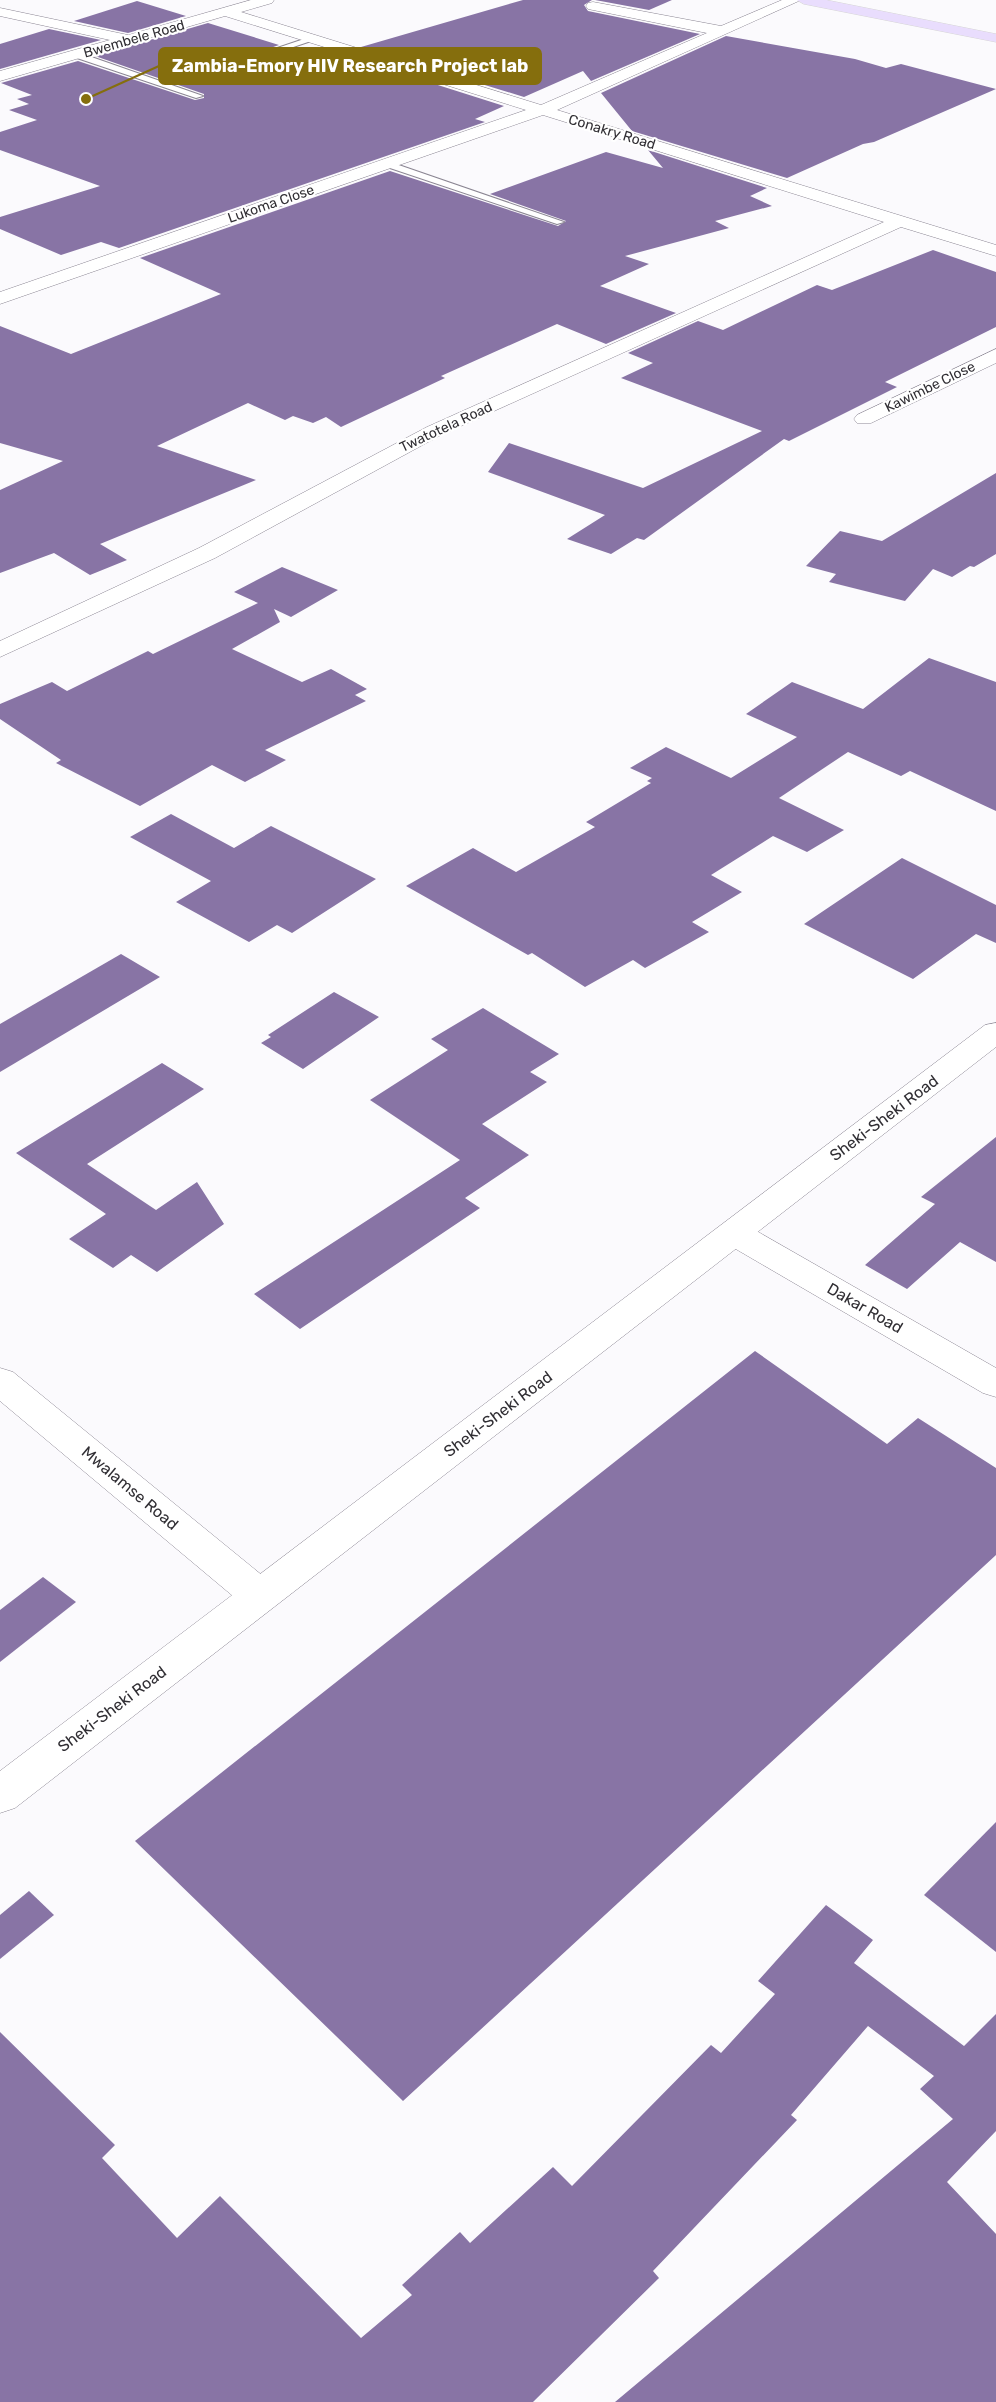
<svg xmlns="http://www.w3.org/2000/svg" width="996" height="2402" font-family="Rubik,sans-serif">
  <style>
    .building { fill: #8874a5 }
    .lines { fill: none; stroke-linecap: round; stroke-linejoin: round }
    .service-casing { stroke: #8b8693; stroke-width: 2 }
    .minor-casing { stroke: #8b8693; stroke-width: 1 }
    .tertiary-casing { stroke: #8b8693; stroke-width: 1 }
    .primary-casing { stroke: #d6d5d6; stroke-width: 1 }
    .service { fill: #fff; fill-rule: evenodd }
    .minor { fill: #fff; fill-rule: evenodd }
    .tertiary { fill: #fff; fill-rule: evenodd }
    .primary { fill: #e9ddfd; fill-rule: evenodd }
    .labels { text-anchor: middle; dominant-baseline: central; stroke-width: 4.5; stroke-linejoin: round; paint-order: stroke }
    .far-street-label { font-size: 14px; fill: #312f34; stroke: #fff }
    .street-label { font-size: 16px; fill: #312f34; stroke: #fff }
    .leader { fill: none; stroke: #856e0d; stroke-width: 2 }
    .callout-dot { fill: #856e0d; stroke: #fff; stroke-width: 2 }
    .callout { fill: #856e0d; stroke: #856e0d; stroke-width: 2 }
    .callout-label { font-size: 18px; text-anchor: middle; font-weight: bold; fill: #fff }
  </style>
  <rect width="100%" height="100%" fill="#fbfafd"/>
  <g class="building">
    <polygon points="523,0 592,0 584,5 588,11 700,34 591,81 583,71 524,97 361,47"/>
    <polygon points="595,0 672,0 649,10"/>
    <polygon points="137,1 186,16 128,33 74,21"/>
    <polygon points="208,23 279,45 213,68 221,73 293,49 321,58 337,53 504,106 475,119 485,122 119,248 101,242 61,255 0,229 0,217 100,186 0,150 0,132 37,120 9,110 29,104 17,99 32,95 1,83 78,61 195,100 204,98 204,94 95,56"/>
    <polygon points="49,29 101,40 0,69 0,44"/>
    <polygon points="726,36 855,59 886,68 901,64 996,89 874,142 863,144 787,178 632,131 601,93"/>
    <polygon points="648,150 767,188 750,196 772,206 715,221 729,228 625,256 649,264 600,286 676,313 606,344 557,324 441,376 445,378 341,427 326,417 313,423 293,416 285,420 248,403 157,446 256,480 100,544 127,560 90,575 54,553 0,573 0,490 63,461 0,443 0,326 71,354 221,294 140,258 390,171 558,226 566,221 490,194 606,152 663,168"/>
    <polygon points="933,250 996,272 996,327 885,382 897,387 789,441 784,439 644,540 637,538 611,554 567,539 605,515 488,472 509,443 643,488 762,431 621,378 653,363 628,353 698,321 723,330 817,285 832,290"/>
    <polygon points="996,473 996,554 974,567 970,566 952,577 933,569 905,601 829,582 836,574 806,566 840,531 882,541"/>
    <polygon points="282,567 338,590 291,617 274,609 280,622 232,649 302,682 331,669 367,689 355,695 366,701 265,750 286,760 245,782 212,765 140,806 56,763 61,760 0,719 0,704 52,682 67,691 148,651 153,654 258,603 234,592"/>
    <polygon points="929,658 996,682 996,811 910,771 901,776 848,752 779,798 844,830 807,852 773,836 711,875 742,892 692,922 709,932 645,968 633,960 585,987 532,953 528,955 406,886 473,848 516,872 595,827 586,822 651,783 647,781 652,778 630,768 666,747 731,778 797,737 746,714 792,682 863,709"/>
    <polygon points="171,814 234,848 271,826 376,879 292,933 277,925 249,942 176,902 211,881 130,837"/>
    <polygon points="902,858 996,905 996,943 976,934 913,979 804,924"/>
    <polygon points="121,954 160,977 0,1072 0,1024"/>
    <polygon points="334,992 379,1017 303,1069 261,1043 271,1037 268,1035"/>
    <polygon points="483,1008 559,1054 530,1072 547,1082 482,1124 529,1155 465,1198 480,1208 300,1329 254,1294 460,1160 370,1100 448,1050 431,1039"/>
    <polygon points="162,1063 204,1089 87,1164 156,1210 197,1182 224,1224 157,1272 131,1255 113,1268 69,1239 106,1214 16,1153"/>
    <polygon points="996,1137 996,1262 960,1242 907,1289 865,1265 935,1204 921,1197"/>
    <polygon points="755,1351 887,1444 918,1418 996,1468 996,1555 403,2101 135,1841"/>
    <polygon points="43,1577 76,1602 0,1662 0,1610"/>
    <polygon points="996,1822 996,1952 924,1895"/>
    <polygon points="29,1891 54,1915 0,1959 0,1915"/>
    <polygon points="826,1905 873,1940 854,1963 964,2046 996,2014 996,2131 947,2182 996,2234 996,2402 615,2402 953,2119 920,2089 934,2076 868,2026 791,2115 797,2120 653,2271 659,2278 533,2402 0,2402 0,2032 115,2145 102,2158 177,2238 220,2196 361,2338 412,2295 402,2285 460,2232 470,2243 553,2167 572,2186 711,2045 721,2053 775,1994 758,1981"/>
  </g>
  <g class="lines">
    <defs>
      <g id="service">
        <polygon points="310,37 317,39 222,71 215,69"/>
        <polygon points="74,53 80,53 203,96 196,98 74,57"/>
        <polygon points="384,162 390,162 564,222 557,224 384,166"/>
      </g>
      <g id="minor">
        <polygon points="251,0 274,0 272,3 241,12 541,105 707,33 593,10 588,9 586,6 588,3 593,2 721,26 782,0 801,0 557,110 996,245 996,256 901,227 441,435 215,558 0,657 0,641 199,548 427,427 884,222 543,115 0,304 0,292 526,110 225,16 0,81 0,71 110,40 0,16 0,8 128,35"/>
        <polygon points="996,349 996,363 871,423 857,423 854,419 857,415"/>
        <polygon points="734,1222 746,1225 996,1368 996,1397 983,1393 722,1241 717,1233 722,1225"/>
        <polygon points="0,1368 13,1372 274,1585 280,1596 274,1607 260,1612 246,1607 0,1401"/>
      </g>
      <polygon id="tertiary" points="996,1023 996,1047 15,1808 0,1813 0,1771 985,1025"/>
      <polygon id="primary" points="797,0 826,0 996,34 996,42 804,4"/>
    </defs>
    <use href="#service" class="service-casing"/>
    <use href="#minor" class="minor-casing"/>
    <use href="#tertiary" class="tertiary-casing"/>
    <use href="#primary" class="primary-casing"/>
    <use href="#service" class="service"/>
    <use href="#minor" class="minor"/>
    <use href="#tertiary" class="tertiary"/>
    <use href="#primary" class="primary"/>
  </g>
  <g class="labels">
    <g class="far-street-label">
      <text transform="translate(134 39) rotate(-16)">Bwembele Road</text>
      <text transform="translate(612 132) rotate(17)">Conakry Road</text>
      <text transform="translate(271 204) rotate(-19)">Lukoma Close</text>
      <text transform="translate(930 387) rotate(-26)">Kawimbe Close</text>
      <text transform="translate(446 427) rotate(-25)">Twatotela Road</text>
    </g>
    <g class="street-label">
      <text transform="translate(884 1118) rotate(-37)">Sheki-Sheki Road</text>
      <text transform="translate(865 1308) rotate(30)">Dakar Road</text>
      <text transform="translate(498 1414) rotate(-37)">Sheki-Sheki Road</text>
      <text transform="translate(130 1488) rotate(40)">Mwalamse Road</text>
      <text transform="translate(112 1709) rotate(-37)">Sheki-Sheki Road</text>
    </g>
  </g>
  <path class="leader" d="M86 99L159 66"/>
  <circle class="callout-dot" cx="86" cy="99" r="6"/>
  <rect class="callout" x="159" y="48" width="382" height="36" rx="6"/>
  <g class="callout-label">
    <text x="350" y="72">Zambia-Emory HIV Research Project lab</text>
  </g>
</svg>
